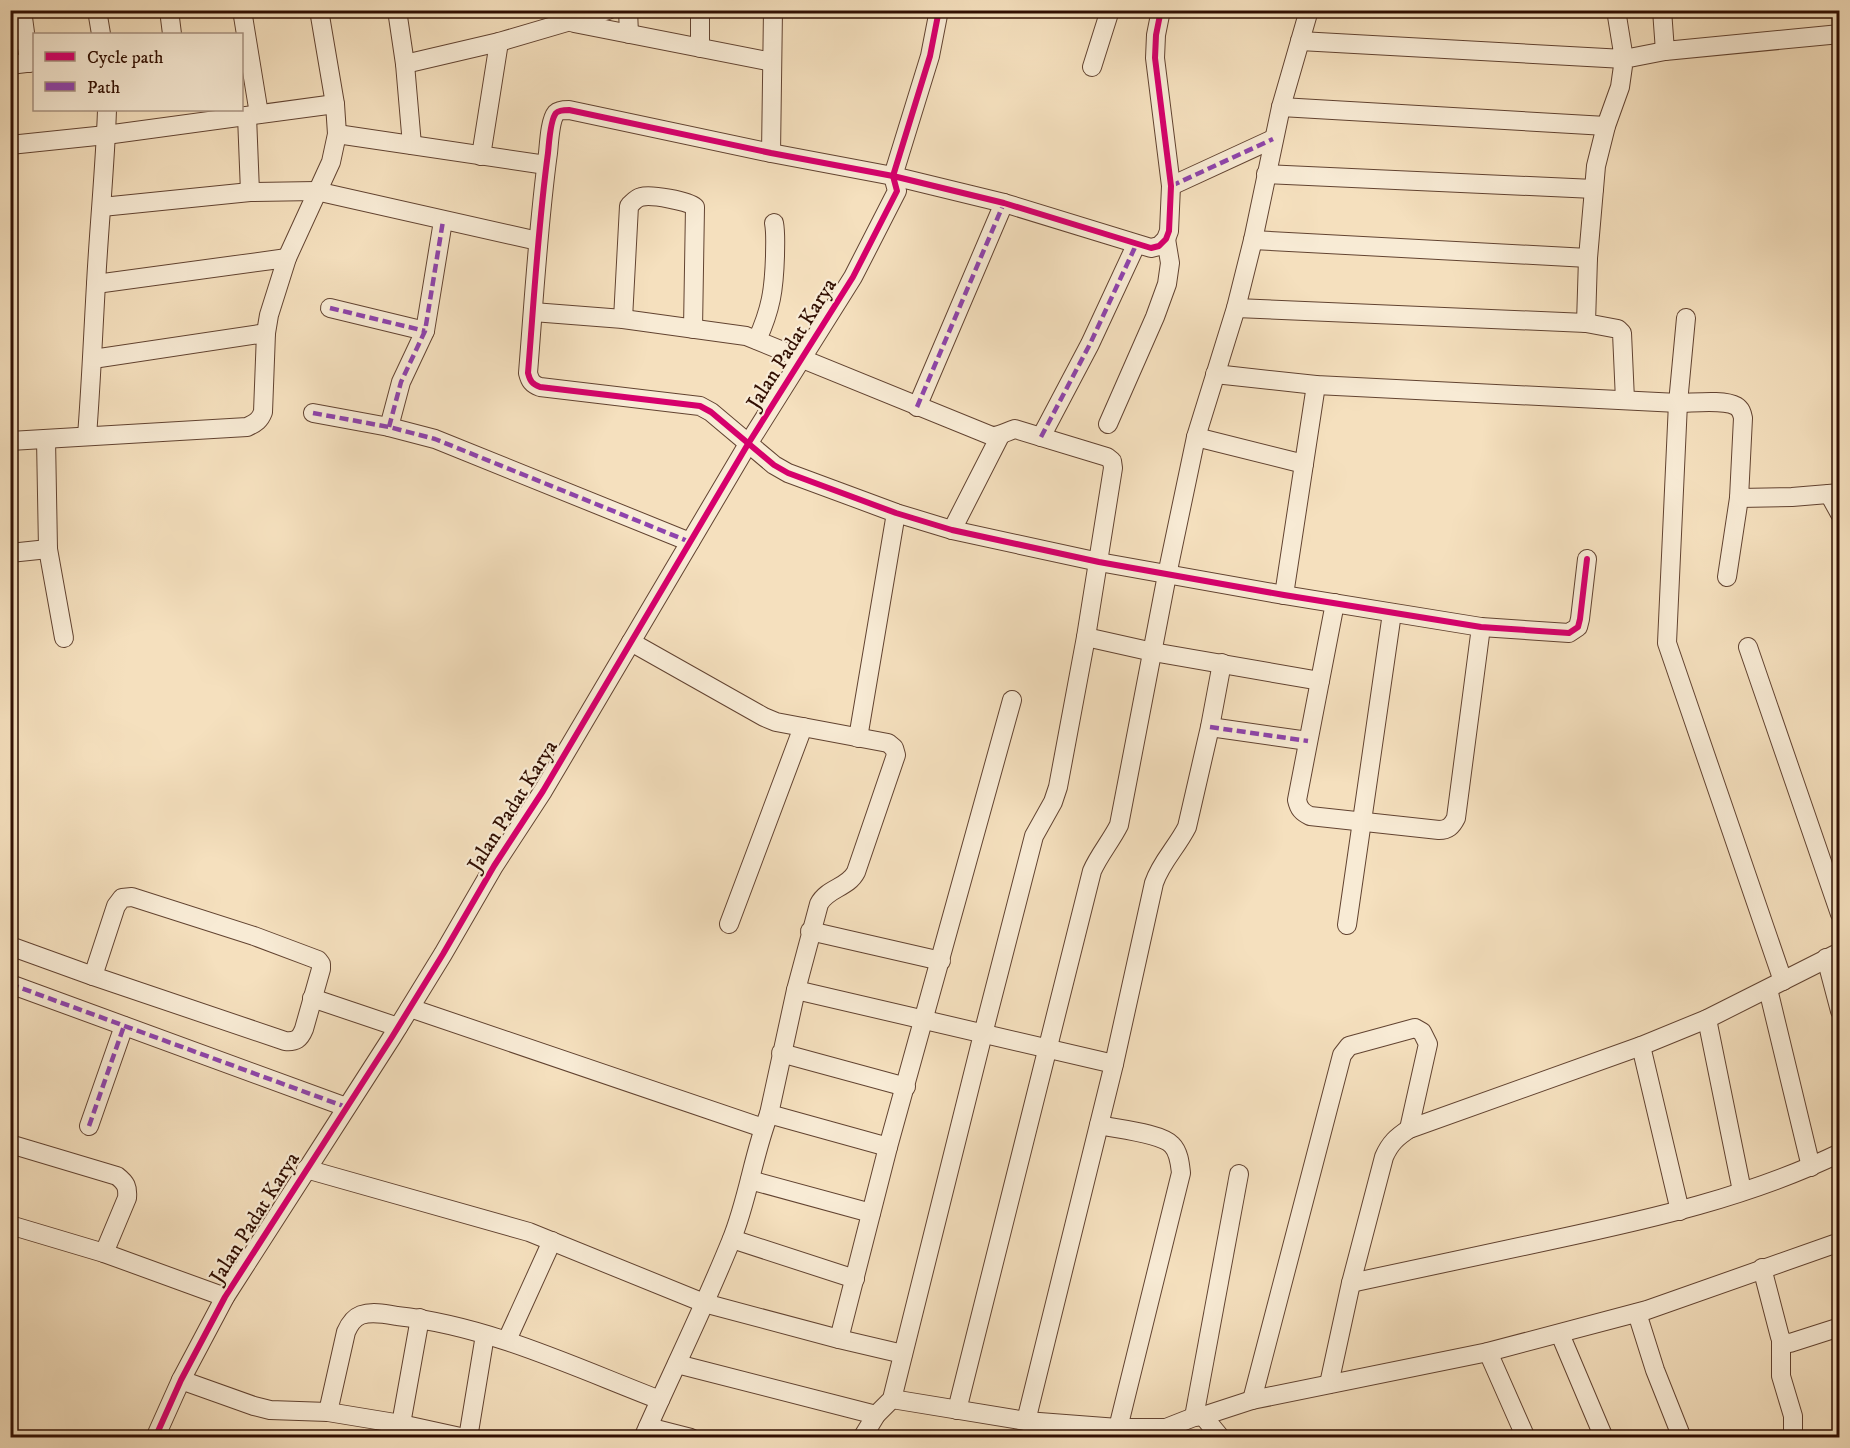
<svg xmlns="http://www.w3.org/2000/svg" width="1850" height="1448" font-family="'IM FELL DW Pica',serif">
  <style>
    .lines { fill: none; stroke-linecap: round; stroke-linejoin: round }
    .minor-casing { stroke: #624331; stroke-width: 20 }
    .minor { stroke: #f8ebd5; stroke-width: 18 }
    .quiet { stroke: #8e44ad; stroke-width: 4.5; stroke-dasharray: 9 4.5; stroke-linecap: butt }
    .cycleway-casing { stroke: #f8ebd5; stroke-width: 10 }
    .cycleway { stroke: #d6006c; stroke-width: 6 }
    .labels { text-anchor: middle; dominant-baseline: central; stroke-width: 4.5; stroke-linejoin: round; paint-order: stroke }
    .street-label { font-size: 21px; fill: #310f02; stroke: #f8ebd5 }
  </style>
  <rect width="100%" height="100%" fill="#f5e0be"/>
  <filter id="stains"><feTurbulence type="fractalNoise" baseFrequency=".00333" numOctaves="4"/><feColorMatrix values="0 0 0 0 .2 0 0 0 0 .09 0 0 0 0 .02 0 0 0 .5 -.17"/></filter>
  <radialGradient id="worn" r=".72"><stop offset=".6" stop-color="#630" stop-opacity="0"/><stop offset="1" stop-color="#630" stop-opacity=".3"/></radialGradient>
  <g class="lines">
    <defs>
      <g id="minor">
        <polyline points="22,10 29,63"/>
        <polyline points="97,10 101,34"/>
        <polyline points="169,10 172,34"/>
        <polyline points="242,10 259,114"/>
        <polyline points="397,10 405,64 412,145"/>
        <polyline points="628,10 629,34"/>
        <path d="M 1161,10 L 1156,35 L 1155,58 L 1171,186 L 1169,231 L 1166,239 L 1159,246 L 1151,248 L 1004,203 L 893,176 L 771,153 L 569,110 C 565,110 559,110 556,113 C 550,120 549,144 548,153 C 538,226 534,299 528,373 C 530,381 532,384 540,387 L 700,406 L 711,412 L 774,465 L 788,473 L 896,513 L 952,530 L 1099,562 L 1284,595 L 1481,627 L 1569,633 L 1578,627 L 1580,619 L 1587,559"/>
        <polyline points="1662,10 1665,51"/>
        <polyline points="574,23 772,62"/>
        <polyline points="1300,41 1624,59 1616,10"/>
        <polyline points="700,48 700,10"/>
        <polyline points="405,64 499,42 608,10"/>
        <polyline points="10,65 34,62"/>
        <polyline points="1092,67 1110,10"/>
        <polyline points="1281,107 1606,126"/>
        <polyline points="247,116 250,192"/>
        <polyline points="337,134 546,165"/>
        <polyline points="10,145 106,135 335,104"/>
        <polyline points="771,153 773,10"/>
        <polyline points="481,156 499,42"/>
        <polyline points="1266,174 1594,189"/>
        <polyline points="1171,186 1273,139"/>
        <polyline points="102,207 250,192 316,191 538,241"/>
        <polyline points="1253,240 1588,258"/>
        <polyline points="96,284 287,258"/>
        <polyline points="330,308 425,331"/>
        <polyline points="1236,308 1586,323"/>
        <path d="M 533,312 L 623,319 L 746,336 L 992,436 C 1001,436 1007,431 1015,429 L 1107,457 L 1112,461 L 1113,468 L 1086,637 L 1058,787 L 1053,802 L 1034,836 L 983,1034 L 892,1399 L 876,1415 L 862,1438"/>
        <polyline points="1686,318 1678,403 1667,643 1783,981"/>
        <path d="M 623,319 L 629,206 C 633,202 636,198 641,197 C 651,194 688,201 695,207 L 693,329"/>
        <path d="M 757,340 C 771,309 774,290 775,256 C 775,245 776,234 774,223"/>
        <polyline points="93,359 266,333"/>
        <path d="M 1215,374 L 1316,385 L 1678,403 C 1693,403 1724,399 1736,406 C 1741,409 1742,413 1743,418 L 1739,498 L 1727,577"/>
        <polyline points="1625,400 1622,333 1618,329 1586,323 1588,258 1596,166 1606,126 1620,87 1624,59 1665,51 1840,34"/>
        <polyline points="917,407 1004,203"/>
        <polyline points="313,413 389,427 435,439 690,542"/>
        <polyline points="1108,424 1155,317 1167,284 1170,263 1166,239"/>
        <polyline points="389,427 401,382 425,331 443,221"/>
        <path d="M 87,436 C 91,385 93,335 96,284 C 99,226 105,168 107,110"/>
        <polyline points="1041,437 1090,344 1136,245"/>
        <polyline points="1196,437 1304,464"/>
        <path d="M 10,441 L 247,427 C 256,423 260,420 263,412 L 266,333 L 269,315 L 287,258 L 331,162 L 337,134 L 335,104 L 319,10"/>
        <polyline points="1829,494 1840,514"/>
        <polyline points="1739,498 1792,497 1840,493"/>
        <polyline points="952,530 1000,436"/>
        <polyline points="48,549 64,638"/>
        <polyline points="10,553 48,549 46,439"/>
        <polyline points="1284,595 1316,385"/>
        <path d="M 1335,603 L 1297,800 C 1299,809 1302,812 1310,816 L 1439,830 C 1448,830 1452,826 1456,818 L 1481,627"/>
        <polyline points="1086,637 1153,652 1320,681"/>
        <path d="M 631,642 L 764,717 L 776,722 L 888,743 L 894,748 L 896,755 L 856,872 C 848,888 827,888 819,904 L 796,990 L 769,1114 C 753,1155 748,1200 731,1241 C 704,1308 672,1372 643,1438"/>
        <polyline points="1748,647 1840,914"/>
        <polyline points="1210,727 1308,741"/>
        <polyline points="858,738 896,513"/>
        <path d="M 132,897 L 254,936 L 318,960 L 321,964 L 321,969 L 304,1029 C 300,1039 296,1042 285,1041 L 93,976 L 116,906 L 122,898 Z"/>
        <polyline points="729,924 803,727"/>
        <polyline points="1347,925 1392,613"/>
        <polyline points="810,931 941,961"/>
        <polyline points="10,946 93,976"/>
        <polyline points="1826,958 1840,1011"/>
        <polyline points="10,984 346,1107"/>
        <polyline points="1768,989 1811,1167"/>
        <polyline points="796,990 1114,1064"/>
        <polyline points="312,998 398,1027"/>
        <polyline points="410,1008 763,1128"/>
        <polyline points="1707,1019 1742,1191"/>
        <polyline points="1641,1046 1680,1211"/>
        <polyline points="781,1053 906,1087"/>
        <polyline points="769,1114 888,1147"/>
        <path d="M 1099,1125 C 1116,1129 1161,1133 1172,1145 C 1179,1152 1180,1164 1181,1173 L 1118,1428 L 1113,1437"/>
        <polyline points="89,1126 124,1026"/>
        <path d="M 10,1144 L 117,1176 C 126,1183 128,1187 127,1198 L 104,1253"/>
        <polyline points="306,1169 529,1232 704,1303 839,1339 903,1354"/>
        <polyline points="750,1180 871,1213"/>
        <polyline points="10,1225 104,1253 225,1297"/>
        <polyline points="732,1239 855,1279"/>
        <polyline points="1762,1268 1780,1337 1784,1342 1790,1343 1840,1327"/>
        <path d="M 1351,1283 C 1418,1269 1485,1254 1552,1240 C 1650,1219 1749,1197 1840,1153"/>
        <polyline points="1637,1313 1655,1370 1682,1438"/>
        <polyline points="1560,1334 1604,1438"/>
        <polyline points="839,1339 888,1147 1012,700"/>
        <polyline points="1781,1339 1781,1376 1793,1416 1793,1438"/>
        <polyline points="507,1340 552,1241"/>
        <polyline points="1488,1352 1526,1438"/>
        <polyline points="677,1364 876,1415"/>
        <polyline points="181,1380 254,1406 270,1410 328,1412 401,1424 465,1438"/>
        <path d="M 1329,1384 L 1351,1283 L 1384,1157 C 1390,1143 1397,1137 1409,1129 L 1641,1046 L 1707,1019 L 1840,952"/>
        <polyline points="892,1399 1026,1421 1118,1428 1166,1428 1194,1417 1203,1416 1252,1400 1488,1352 1647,1310 1840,1242"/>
        <polyline points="1252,1400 1342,1055 1349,1046 1415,1028 1422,1032 1428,1044 1409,1129"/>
        <path d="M 957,1410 L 1092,871 C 1099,855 1111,841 1119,825 L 1167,575 L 1196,437 L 1236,308 L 1253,240 L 1281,107 L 1309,10"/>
        <path d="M 328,1412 L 346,1332 C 349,1325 353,1318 361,1315 C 372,1311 386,1314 397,1316 C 489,1326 574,1367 660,1400"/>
        <polyline points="1203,1416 1221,1438"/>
        <polyline points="1194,1417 1239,1174"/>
        <path d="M 1026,1421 L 1114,1064 L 1154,883 C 1161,862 1177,847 1187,827 L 1210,727 L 1222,663"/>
        <polyline points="401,1424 420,1318"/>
        <polyline points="648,1427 691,1438"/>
        <polyline points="155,1438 181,1380 225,1297 392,1037 443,954 494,866 543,791 748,444 853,277 897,191 893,176 930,56 939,10"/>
        <polyline points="468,1438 485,1335"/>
      </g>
    </defs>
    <use href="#minor" class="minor-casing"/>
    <use href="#minor" class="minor"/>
    <g class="quiet">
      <polyline points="1171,186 1273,139"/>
      <polyline points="330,308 425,331"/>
      <polyline points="917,407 1004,203"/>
      <polyline points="313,413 389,427 435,439 690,542"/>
      <polyline points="389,427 401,382 425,331 443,221"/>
      <polyline points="1041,437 1090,344 1136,245"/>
      <polyline points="1210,727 1308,741"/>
      <polyline points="10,984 346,1107"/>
      <polyline points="89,1126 124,1026"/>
    </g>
    <defs>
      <g id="cycleway">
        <path d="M 1161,10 L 1156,35 L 1155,58 L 1171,186 L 1169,231 L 1166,239 L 1159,246 L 1151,248 L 1004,203 L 893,176 L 771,153 L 569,110 C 565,110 559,110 556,113 C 550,120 549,144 548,153 C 538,226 534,299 528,373 C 530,381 532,384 540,387 L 700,406 L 711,412 L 774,465 L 788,473 L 896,513 L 952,530 L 1099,562 L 1284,595 L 1481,627 L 1569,633 L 1578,627 L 1580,619 L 1587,559"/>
        <polyline points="155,1438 181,1380 225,1297 392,1037 443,954 494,866 543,791 748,444 853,277 897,191 893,176 930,56 939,10"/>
      </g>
    </defs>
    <use href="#cycleway" class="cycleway-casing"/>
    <use href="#cycleway" class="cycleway"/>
  </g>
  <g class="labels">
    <g class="street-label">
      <text transform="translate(792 344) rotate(-58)">Jalan Padat Karya</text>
      <text transform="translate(513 806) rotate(-58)">Jalan Padat Karya</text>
      <text transform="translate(255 1218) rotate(-58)">Jalan Padat Karya</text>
    </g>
  </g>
  <rect width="1850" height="1448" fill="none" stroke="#f5e0be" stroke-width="36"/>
  <rect x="12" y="12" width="1826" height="1424" fill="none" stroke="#310f02" stroke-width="3"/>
  <rect x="18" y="18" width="1814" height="1412" fill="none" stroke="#310f02" stroke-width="1.5"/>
  <rect x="33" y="33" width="210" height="78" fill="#f8ebd5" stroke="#a89381" stroke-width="1.5"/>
  <rect x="45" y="52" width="30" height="9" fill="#d6006c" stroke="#a89381" stroke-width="1.5"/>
  <text x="87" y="63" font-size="18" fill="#310f02">Cycle path</text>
  <rect x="45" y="82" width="30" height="9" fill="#8e44ad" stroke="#a89381" stroke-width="1.5"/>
  <text x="87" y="93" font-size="18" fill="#310f02">Path</text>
  <rect width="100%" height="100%" filter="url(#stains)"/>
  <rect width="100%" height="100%" fill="url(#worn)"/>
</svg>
